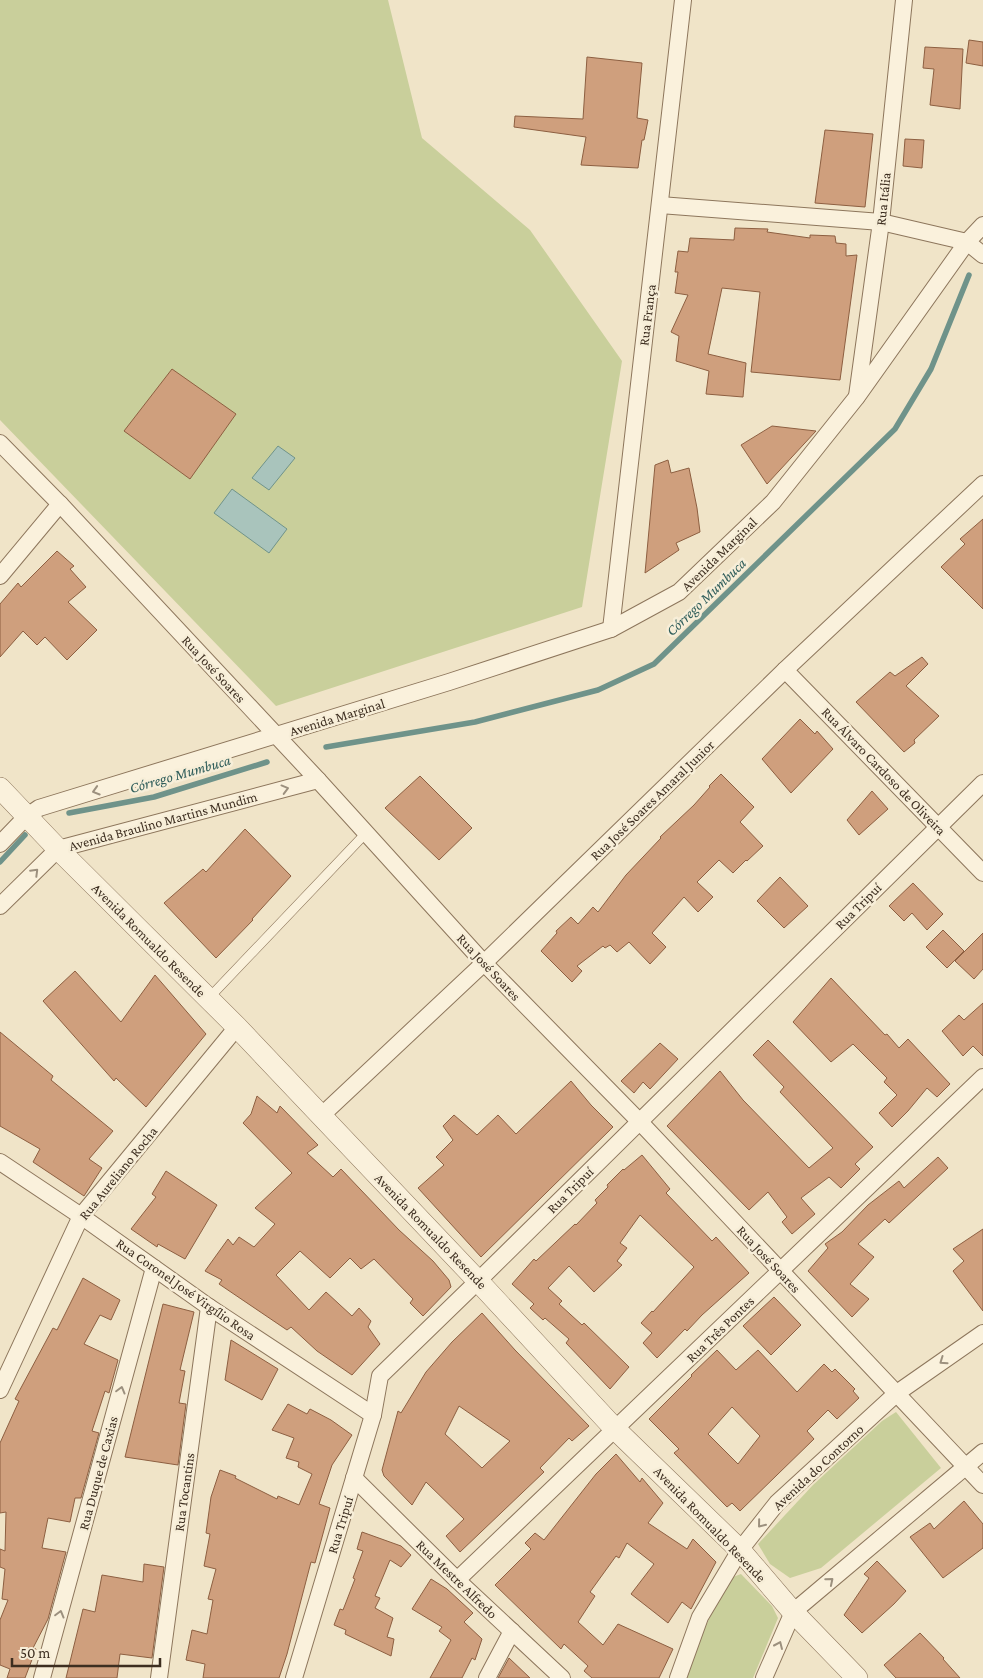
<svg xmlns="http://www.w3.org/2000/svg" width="983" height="1678" font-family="'Crimson Pro',serif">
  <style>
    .green { fill: #c9cf9b }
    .water { fill: #a9c4bc; stroke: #6f938a }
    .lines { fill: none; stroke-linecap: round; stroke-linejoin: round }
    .stream { stroke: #6f938a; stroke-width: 5.5 }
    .building { fill: #cf9f7d; stroke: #8d5f41; fill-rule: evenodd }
    .service-casing { stroke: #8d765c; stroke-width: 10 }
    .minor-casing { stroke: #8d765c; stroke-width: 18 }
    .tertiary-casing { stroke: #8d765c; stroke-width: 22 }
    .service { stroke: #faf1dc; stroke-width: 9 }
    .minor { stroke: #faf1dc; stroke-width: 16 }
    .tertiary { stroke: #faf1dc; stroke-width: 21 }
    .oneway { stroke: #9c907e }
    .labels { text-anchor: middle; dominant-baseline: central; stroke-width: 5; stroke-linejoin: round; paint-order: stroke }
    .street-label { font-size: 14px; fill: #3d2e20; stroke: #f7eed8 }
    .water-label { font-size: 15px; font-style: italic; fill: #2f5d5a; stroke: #f7eed8 }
  </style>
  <rect width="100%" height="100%" fill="#f0e4c8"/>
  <g class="green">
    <polygon points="0,0 388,0 422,138 530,230 622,361 582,607 276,706 0,420"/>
    <polygon points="896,1412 941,1468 821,1568 790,1578 770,1564 758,1544 813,1485 882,1421"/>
    <polygon points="741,1574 772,1606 778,1618 753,1678 681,1678 723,1590 733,1577"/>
  </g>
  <g class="water">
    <polygon points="278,446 295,458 269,490 252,478"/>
    <polygon points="232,489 287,529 269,553 214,513"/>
  </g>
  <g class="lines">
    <g class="stream">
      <polyline points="326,747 475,722 598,690 654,664 895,429 931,369 969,275"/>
      <polyline points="69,813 154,797 267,762"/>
      <polyline points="0,862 25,835"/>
    </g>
  </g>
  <g class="building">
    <polygon points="969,40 983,42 983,66 966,63"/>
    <polygon points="925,47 963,49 960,109 930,105 934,69 923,68"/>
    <polygon points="587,57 642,63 637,118 648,120 644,140 642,140 638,168 581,165 586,137 514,127 515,116 583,119"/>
    <polygon points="825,130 873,134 865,207 815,203"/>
    <polygon points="905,139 924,140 922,168 903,166"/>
    <polygon points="735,228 768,229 767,232 810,238 810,235 835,236 836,243 846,244 846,256 857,255 840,380 751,372 760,292 722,288 708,354 746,363 743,397 706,394 709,371 676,361 679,336 671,332 688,295 675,293 678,272 675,272 678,251 688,252 690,238 734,240"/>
    <polygon points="172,369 236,414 190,479 124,431"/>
    <polygon points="772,426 816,431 767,484 741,445"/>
    <polygon points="668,460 671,473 689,468 697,508 700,532 676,543 679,550 645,573 655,465"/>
    <polygon points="983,519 983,609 941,567 965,544 960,539"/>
    <polygon points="57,551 74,566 70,569 86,587 68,602 97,630 67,660 45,637 37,645 23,631 0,657 0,604 18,583 21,587"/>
    <polygon points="922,657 928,664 906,686 939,716 914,740 915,743 904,752 856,702 890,672 895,676"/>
    <polygon points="800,719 815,734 817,731 833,749 791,793 762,759"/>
    <polygon points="721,774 754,807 740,822 763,846 747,861 746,860 733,873 719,860 697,882 713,897 698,912 684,897 652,933 666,947 650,964 629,942 617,952 610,945 605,948 603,946 577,966 582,971 572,982 541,951 557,933 556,931 571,917 578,924 593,907 598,912 626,875 661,838 660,837 694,805 710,787 709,786"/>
    <polygon points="420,776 472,828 439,860 385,808"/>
    <polygon points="872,791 888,809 859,835 847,820"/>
    <polygon points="245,829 291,876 252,919 253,920 216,958 164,903 203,869 206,872"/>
    <polygon points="780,877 808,906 784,928 757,901"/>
    <polygon points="913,883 943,914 927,930 912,913 904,921 889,906"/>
    <polygon points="943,930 964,951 947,968 926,947"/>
    <polygon points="983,933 983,969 974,979 955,961"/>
    <polygon points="75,971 121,1022 155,975 206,1034 146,1107 116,1078 114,1081 43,1001"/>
    <polygon points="831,978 885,1035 887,1034 899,1048 908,1039 950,1084 937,1097 927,1088 908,1111 892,1127 879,1113 897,1095 884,1082 887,1078 853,1044 831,1062 793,1022"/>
    <polygon points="983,1003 983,1056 973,1046 963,1056 942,1031 959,1015 964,1020"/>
    <polygon points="0,1032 53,1076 51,1080 113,1131 89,1159 102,1168 84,1196 33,1162 40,1149 0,1126"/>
    <polygon points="768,1040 873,1147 855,1164 860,1169 841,1188 829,1177 801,1198 815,1214 792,1234 782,1222 787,1217 768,1192 749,1210 667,1126 720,1071 743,1100 809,1168 833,1148 780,1092 784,1087 753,1055"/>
    <polygon points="660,1043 678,1059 650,1089 643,1082 634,1093 621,1081"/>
    <polygon points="571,1081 591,1105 613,1127 481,1257 418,1188 444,1165 436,1157 453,1140 443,1126 454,1115 477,1135 498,1115 516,1134"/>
    <polygon points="257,1096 277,1113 280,1106 318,1145 307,1153 333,1177 341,1169 399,1230 433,1261 449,1280 451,1287 423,1316 410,1303 413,1299 374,1259 361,1269 350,1258 330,1278 300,1251 276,1275 309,1310 326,1292 352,1316 359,1308 371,1321 368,1327 380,1344 352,1375 317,1351 291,1327 287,1330 219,1284 222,1280 205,1271 228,1239 233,1245 239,1237 254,1247 275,1224 255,1208 292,1173 243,1123 251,1114"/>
    <polygon points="642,1155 670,1189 666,1193 712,1241 716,1237 749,1273 702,1315 687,1331 685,1329 657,1358 643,1343 652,1333 641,1323 652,1311 653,1312 694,1267 640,1215 620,1243 627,1248 617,1261 622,1265 594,1292 569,1266 548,1288 562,1301 559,1304 582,1325 584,1323 629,1367 610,1389 566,1343 569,1339 545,1318 543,1320 530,1308 534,1304 512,1284 534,1259 536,1261 575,1224 576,1225 597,1203 595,1200 608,1187 607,1185 623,1169 624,1170"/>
    <polygon points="938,1157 948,1168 889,1223 885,1219 858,1244 874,1257 850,1284 869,1299 852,1317 808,1271 828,1248 825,1244 842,1232 868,1205 899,1181 904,1188"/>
    <polygon points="166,1171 217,1205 185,1259 158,1244 157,1247 131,1229 156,1197 152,1194"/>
    <polygon points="983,1229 983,1311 953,1271 964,1261 953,1249"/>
    <polygon points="83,1278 120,1300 111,1320 100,1315 84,1344 118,1360 109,1393 105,1391 92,1431 99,1433 81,1498 75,1498 70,1522 48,1518 42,1548 66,1552 48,1619 33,1648 36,1649 25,1678 7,1678 10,1669 0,1665 0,1620 8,1600 2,1599 5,1569 0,1567 0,1549 5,1551 6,1512 0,1513 0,1443 19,1401 15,1399 53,1328 57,1330"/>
    <polygon points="774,1297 801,1325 771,1355 743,1326"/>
    <polygon points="163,1304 194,1312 180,1370 185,1371 179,1403 186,1404 178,1465 125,1457"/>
    <path d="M 482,1313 L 515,1350 L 589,1426 L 572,1441 L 569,1438 L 540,1468 L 544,1472 L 460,1552 L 446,1536 L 464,1519 L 426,1482 L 412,1505 L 384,1476 L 382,1470 L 398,1411 L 401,1413 L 426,1372 L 452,1342 ZM 459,1406 L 510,1441 L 482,1468 L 445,1434 Z"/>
    <polygon points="231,1340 278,1369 262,1400 225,1380"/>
    <path d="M 717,1350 L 736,1370 L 758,1350 L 797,1392 L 824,1364 L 832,1372 L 835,1369 L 855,1389 L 853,1391 L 859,1398 L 837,1419 L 828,1410 L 807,1431 L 814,1439 L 740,1511 L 732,1503 L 727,1507 L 674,1453 L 679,1449 L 649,1419 L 692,1376 L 691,1375 ZM 732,1407 L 760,1436 L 738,1464 L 708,1434 Z"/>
    <polygon points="288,1404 307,1414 310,1409 331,1420 352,1435 332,1465 319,1504 330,1508 315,1563 311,1562 287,1654 279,1678 203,1678 205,1664 186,1660 192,1630 207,1634 213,1600 208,1599 216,1569 204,1566 210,1534 206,1533 211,1497 220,1470 236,1476 235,1478 277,1499 278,1496 299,1505 312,1474 298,1467 299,1462 286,1458 294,1438 272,1430"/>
    <polygon points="616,1454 640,1482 642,1478 663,1503 648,1523 687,1549 693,1539 716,1562 691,1609 682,1602 668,1623 631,1594 654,1564 627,1543 619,1558 616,1556 590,1592 595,1596 578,1622 603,1645 618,1624 673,1649 659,1678 592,1678 584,1671 588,1666 564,1644 561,1649 495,1585 531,1549 525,1543 535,1533 544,1540 596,1474"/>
    <polygon points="964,1501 983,1524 983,1548 943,1578 910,1537 930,1523 934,1529"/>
    <polygon points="362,1532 401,1546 411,1555 401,1567 390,1560 375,1596 380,1598 375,1608 393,1618 387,1637 394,1639 391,1656 345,1634 346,1630 334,1625 340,1609 343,1610 355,1579 353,1578 363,1551 357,1549"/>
    <polygon points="877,1561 906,1591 894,1604 862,1633 844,1615 869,1578 864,1574"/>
    <polygon points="144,1564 164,1567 152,1658 120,1654 117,1678 66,1678 83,1609 95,1612 102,1575 143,1582"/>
    <polygon points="431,1579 447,1589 473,1613 464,1622 482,1639 475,1660 472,1658 462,1678 430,1678 451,1640 439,1631 442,1627 412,1609"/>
    <polygon points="920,1633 944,1658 943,1659 960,1678 896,1678 884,1665"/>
    <polygon points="509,1658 530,1678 498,1678"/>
  </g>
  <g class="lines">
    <defs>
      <polyline id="service" points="208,999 366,833"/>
      <g id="minor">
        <polyline points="660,205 881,222 967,242 983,255"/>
        <polyline points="857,396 881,222 904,0"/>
        <polyline points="0,443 60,504 318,780 484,963 639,1121 983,1485"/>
        <polyline points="0,576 60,504"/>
        <polyline points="611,629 683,0"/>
        <polyline points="785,670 983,873"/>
        <polyline points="0,844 26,817 39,808 449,682 611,629 679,592 773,502 856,398 967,242 983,225"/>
        <polyline points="0,906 58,849 318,780"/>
        <polyline points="321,1116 484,963 785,670 983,484"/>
        <polyline points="0,1162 81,1216 209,1307 373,1415"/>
        <polyline points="0,1390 81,1216 237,1027"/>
        <polyline points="354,1478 457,1580 562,1678"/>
        <polyline points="457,1580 983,1077"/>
        <polyline points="42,1678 154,1268"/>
        <polyline points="159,1678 209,1307"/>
        <polyline points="294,1678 373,1415 380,1376 478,1281 983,783"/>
        <polyline points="487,1678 512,1631"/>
        <polyline points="678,1678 700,1617 740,1550 777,1503 897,1393 983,1333"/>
        <polyline points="764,1678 793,1612 983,1452"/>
      </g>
      <polyline id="tertiary" points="0,788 58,849 237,1027 478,1281 615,1429 740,1550 793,1612 857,1678"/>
    </defs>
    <use href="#service" class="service-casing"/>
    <use href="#minor" class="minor-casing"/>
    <use href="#tertiary" class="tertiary-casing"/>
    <use href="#service" class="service"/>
    <use href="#minor" class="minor"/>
    <use href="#tertiary" class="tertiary"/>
  </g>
  <defs><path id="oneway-chevron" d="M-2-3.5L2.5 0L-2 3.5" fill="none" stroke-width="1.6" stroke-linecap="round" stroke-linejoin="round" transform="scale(1.25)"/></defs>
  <g class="oneway">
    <use href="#oneway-chevron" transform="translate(285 789) rotate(-15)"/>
    <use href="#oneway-chevron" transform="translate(96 791) rotate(163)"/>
    <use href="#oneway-chevron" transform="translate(35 872) rotate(-45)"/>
    <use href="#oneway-chevron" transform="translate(943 1361) rotate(145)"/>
    <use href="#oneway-chevron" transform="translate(121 1390) rotate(-75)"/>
    <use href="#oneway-chevron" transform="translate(761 1524) rotate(129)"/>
    <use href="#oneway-chevron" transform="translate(830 1581) rotate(-40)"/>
    <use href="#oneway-chevron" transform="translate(60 1614) rotate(-75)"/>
    <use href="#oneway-chevron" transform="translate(779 1645) rotate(-66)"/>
  </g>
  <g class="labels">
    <g class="street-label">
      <text transform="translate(883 199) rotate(-84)">Rua Itália</text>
      <text transform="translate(647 315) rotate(-83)">Rua França</text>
      <text transform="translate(719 554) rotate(-44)">Avenida Marginal</text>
      <text transform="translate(214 669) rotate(47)">Rua José Soares</text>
      <text transform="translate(337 717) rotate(-17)">Avenida Marginal</text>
      <text transform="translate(884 771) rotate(46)">Rua Álvaro Cardoso de Oliveira</text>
      <text transform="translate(652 800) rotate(-44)">Rua José Soares Amaral Junior</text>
      <text transform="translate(163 821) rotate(-15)">Avenida Braulino Martins Mundim</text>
      <text transform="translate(858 906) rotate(-45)">Rua Tripuí</text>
      <text transform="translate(149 940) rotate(45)">Avenida Romualdo Resende</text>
      <text transform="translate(489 967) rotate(47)">Rua José Soares</text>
      <text transform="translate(118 1173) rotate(-51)">Rua Aureliano Rocha</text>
      <text transform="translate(570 1190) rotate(-45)">Rua Tripuí</text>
      <text transform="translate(431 1231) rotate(46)">Avenida Romualdo Resende</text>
      <text transform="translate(769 1259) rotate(47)">Rua José Soares</text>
      <text transform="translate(186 1289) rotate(35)">Rua Coronel José Virgílio Rosa</text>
      <text transform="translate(720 1329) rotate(-44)">Rua Três Pontes</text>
      <text transform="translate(818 1467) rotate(-43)">Avenida do Contorno</text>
      <text transform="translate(98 1473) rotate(-75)">Rua Duque de Caxias</text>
      <text transform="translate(184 1492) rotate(-82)">Rua Tocantins</text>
      <text transform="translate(710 1524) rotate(46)">Avenida Romualdo Resende</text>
      <text transform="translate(340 1525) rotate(-73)">Rua Tripuí</text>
      <text transform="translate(457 1579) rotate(44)">Rua Mestre Alfredo</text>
    </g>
    <g class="water-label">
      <text transform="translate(706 597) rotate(-44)">Córrego Mumbuca</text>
      <text transform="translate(180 774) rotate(-16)">Córrego Mumbuca</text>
    </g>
  </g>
  <path d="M12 1658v8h148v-8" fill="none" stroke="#3d2e20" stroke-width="2.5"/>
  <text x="20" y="1658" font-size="15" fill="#3d2e20" stroke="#f7eed8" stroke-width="4" paint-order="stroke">50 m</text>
</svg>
